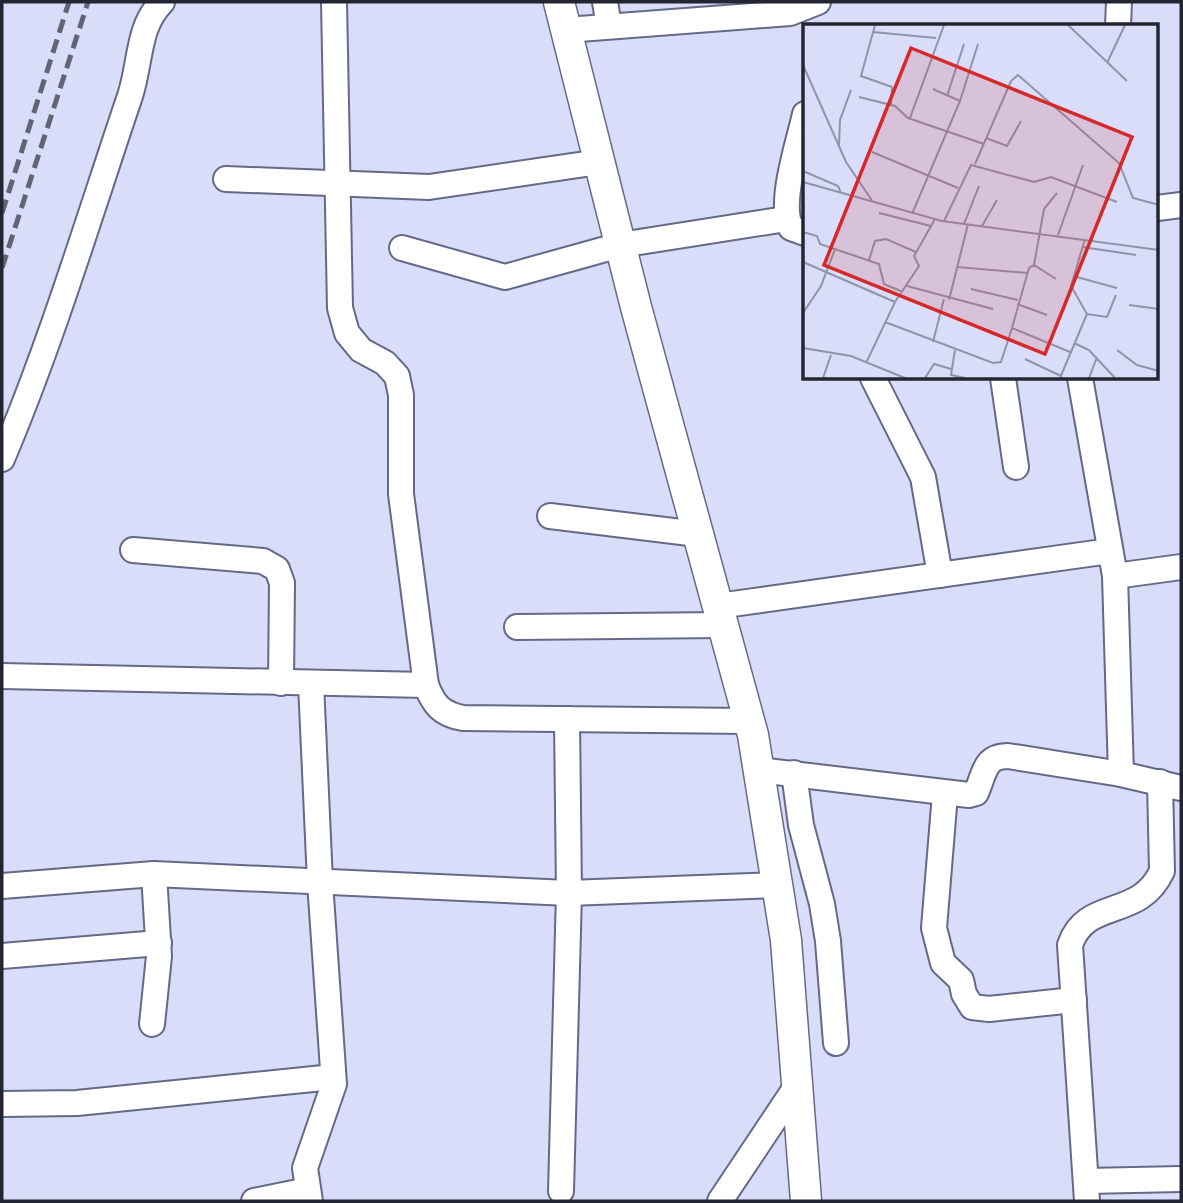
<svg xmlns="http://www.w3.org/2000/svg" width="1183" height="1203" font-family="'Exo 2',sans-serif">
  <style>
    .lines { fill: none; stroke-linecap: round; stroke-linejoin: round }
    .minor-casing { stroke: #656987; stroke-width: 28 }
    .tertiary-casing { stroke: #656987; stroke-width: 33 }
    .minor { stroke: #fff; stroke-width: 24 }
    .tertiary { stroke: #fff; stroke-width: 30 }
    .rail { stroke: #626476; stroke-width: 5; stroke-dasharray: 14 7; stroke-linecap: butt }
    .inset-road { fill: none; stroke: #9193a9; stroke-width: 2 }
    .view { fill: #d62828; fill-opacity: 0.15; stroke: #d62828; stroke-width: 3.5 }
    .inset-edge { fill: none; stroke: #242532; stroke-width: 3.5 }
  </style>
  <rect width="100%" height="100%" fill="#d9ddf9"/>
  <g class="lines">
    <defs>
      <g id="minor">
        <path d="M 334,2 L 340,308 L 347,333 L 361,350 L 385,363 L 397,376 L 401,395 L 401,494 L 426,685 C 434,705 441,714 463,718 L 749,721"/>
        <polyline points="605,2 609,26"/>
        <polyline points="1118,26 1119,2"/>
        <polyline points="566,30 790,13 818,2"/>
        <path d="M 805,114 C 799,142 778,203 791,228 L 805,233"/>
        <polyline points="226,179 429,187 599,162"/>
        <polyline points="1157,208 1181,205"/>
        <polyline points="402,248 505,277 620,245 786,219"/>
        <polyline points="873,378 923,477 940,575"/>
        <polyline points="1003,378 1016,467"/>
        <polyline points="1080,378 1115,576 1121,774"/>
        <path d="M 2,459 C 52,341 89,217 130,96 C 141,63 137,27 162,2"/>
        <polyline points="550,516 698,534"/>
        <polyline points="133,550 263,561 277,569 282,583 281,683"/>
        <polyline points="1115,576 1181,567"/>
        <polyline points="718,606 1110,551"/>
        <polyline points="517,627 723,625"/>
        <polyline points="2,676 426,685"/>
        <path d="M 759,770 L 969,795 L 976,793 C 985,773 984,756 1008,756 L 1121,774 L 1181,788"/>
        <polyline points="794,773 801,825 822,904 828,941 836,1043"/>
        <polyline points="945,794 934,928 943,963 961,980 964,994 972,1007 989,1009 1074,1000"/>
        <polyline points="2,886 154,874 569,893 778,885"/>
        <polyline points="2,956 159,943"/>
        <polyline points="152,1024 159,956 154,874"/>
        <polyline points="2,1104 77,1103 333,1077"/>
        <polyline points="1086,1181 1181,1179"/>
        <polyline points="561,1191 569,893 567,719"/>
        <polyline points="254,1201 308,1190"/>
        <polyline points="310,1201 305,1168 334,1084 320,882 311,683"/>
        <polyline points="720,1201 798,1084"/>
        <path d="M 1087,1201 L 1070,945 C 1086,897 1139,921 1162,871 L 1160,782"/>
      </g>
      <polyline id="tertiary" points="559,2 636,307 753,735 786,940 806,1201"/>
    </defs>
    <use href="#minor" class="minor-casing"/>
    <use href="#tertiary" class="tertiary-casing"/>
    <use href="#minor" class="minor"/>
    <use href="#tertiary" class="tertiary"/>
    <g class="rail">
      <polyline points="2,213 69,2"/>
      <polyline points="2,268 88,2"/>
    </g>
  </g>
  <g transform="translate(803 24)">
    <rect width="355" height="355" fill="#d9ddf9"/>
    <path class="inset-road" d="M 72,1 L 58,52 L 89,63 L 88,81M 265,1 L 324,57M 70,8 L 133,14M 304,39 L 322,1M 0,41 L 43,138 L 70,178M 130,65 L 157,77M 144,72 L 161,20M 56,73 L 92,82 L 105,94 L 181,120M 107,94 L 141,1M 183,114 L 204,122 L 218,97M 36,121 L 37,96 L 48,66M 69,128 L 155,164M 172,140 L 208,57 L 215,51 L 316,139 L 330,174 L 356,181M 0,147 L 35,162 L 38,169M 0,158 L 139,197 L 356,226M 76,189 L 128,202M 109,190 L 157,77 L 175,20M 141,197 L 168,141 L 231,158 L 248,153 L 314,178M 161,200 L 176,162M 179,202 L 194,176M 0,208 L 14,212 L 17,220 L 76,240 L 81,260 L 100,268M 255,211 L 280,141M 279,223 L 333,231M 66,236 L 72,217 L 83,215 L 113,228M 0,238 L 92,278M 231,241 L 241,185 L 254,169M 154,243 L 225,249M 270,252 L 314,264M 104,262 L 190,285M 168,265 L 215,276M 146,276 L 165,200M 214,280 L 244,291M 326,281 L 356,285M 0,289 L 18,262 L 32,225M 284,290 L 304,293 L 313,271M 82,298 L 190,339 L 198,338 L 209,304 L 267,328M 209,304 L 226,244 L 231,241 L 253,255M 130,318 L 141,275M 271,319 L 286,326 L 312,354M 0,324 L 48,332 L 102,354M 152,326 L 148,351 L 162,354M 314,326 L 334,341 L 356,347M 222,335 L 258,352M 64,337 L 92,278 L 116,242 L 111,232 L 132,195M 20,354 L 28,331M 122,354 L 131,340 L 148,345M 257,354 L 284,290 L 268,262 L 282,215M 286,354 L 294,333"/>
    <path class="view" d="M 108,24 L 329,113 L 242,330 L 21,241 Z"/>
    <rect width="355" height="355" class="inset-edge"/>
  </g>
  <rect width="1183" height="1203" fill="none" stroke="#242532" stroke-width="7"/>
</svg>
